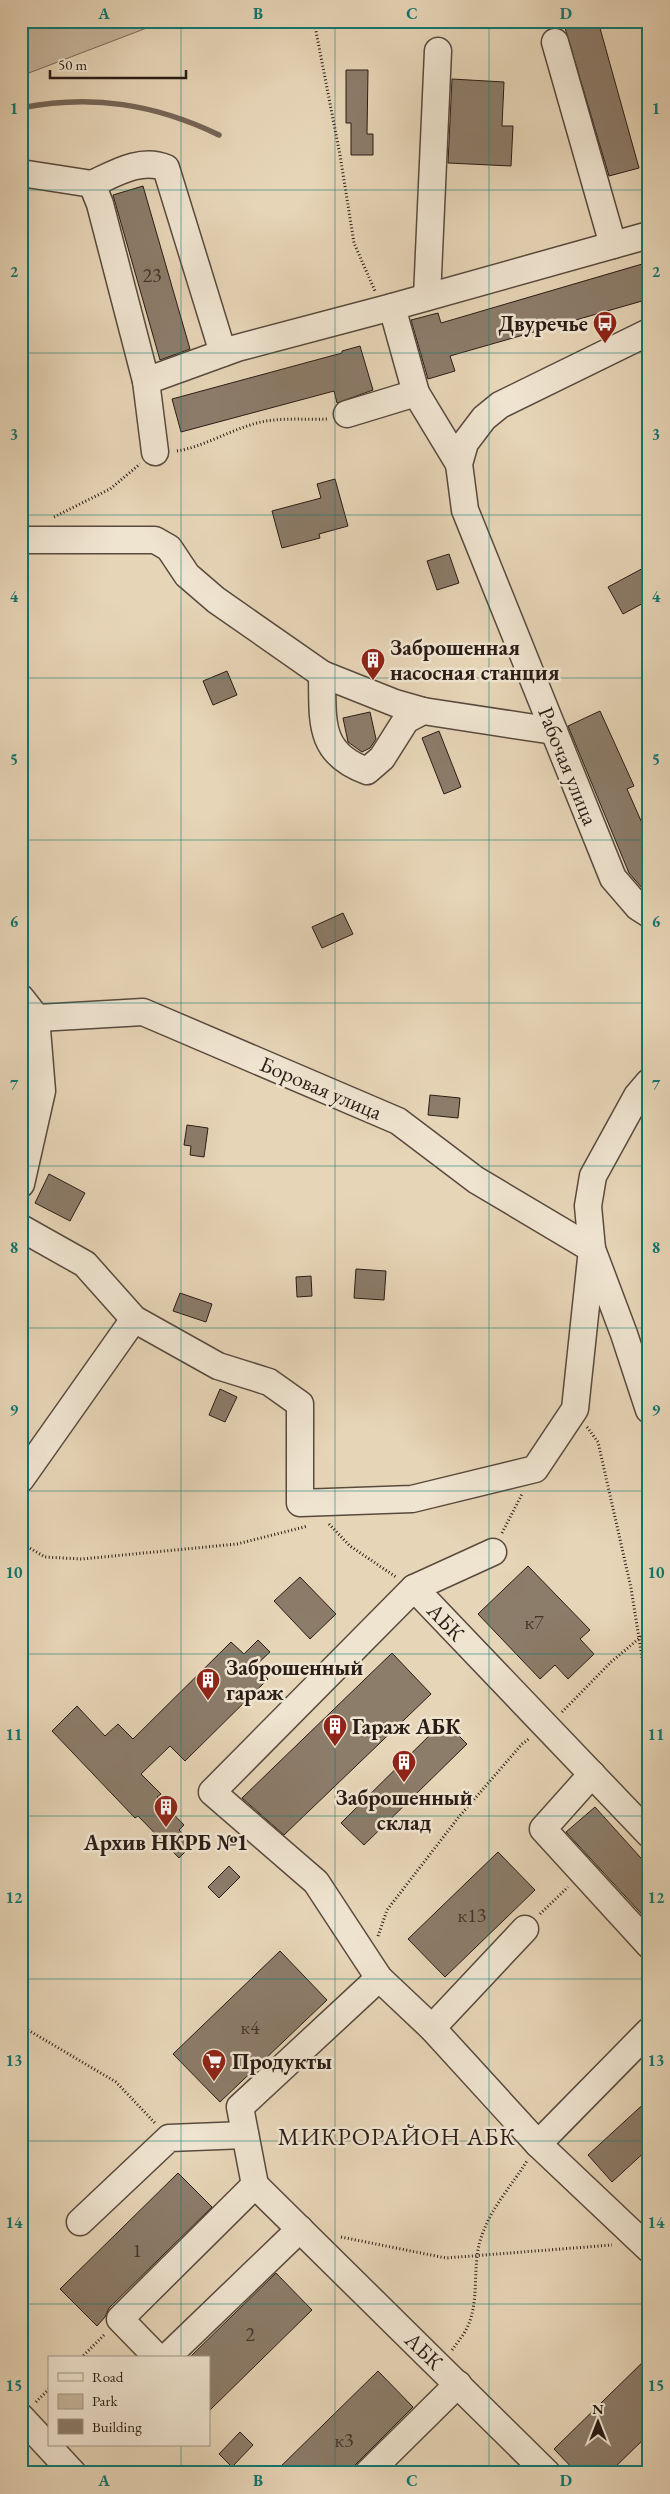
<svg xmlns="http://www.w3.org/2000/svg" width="670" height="2494" font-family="'EB Garamond',serif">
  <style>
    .green { fill: #c7b69c; stroke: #786959 }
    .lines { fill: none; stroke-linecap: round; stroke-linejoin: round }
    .stream { stroke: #756556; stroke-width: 5.5 }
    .building { fill: #8c7c6a; stroke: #2a1c16 }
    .minor-casing { stroke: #594a3e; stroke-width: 29 }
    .path { stroke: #2a1c16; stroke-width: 3; stroke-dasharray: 1 2.5; stroke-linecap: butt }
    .minor { stroke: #efe4d0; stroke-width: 26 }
    .grid { fill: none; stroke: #0f766e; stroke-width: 1; stroke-opacity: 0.55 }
    .labels { text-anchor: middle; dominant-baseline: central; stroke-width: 5; stroke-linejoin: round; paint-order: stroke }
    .number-label { font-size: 20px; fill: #42342b }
    .poi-label { font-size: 22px; font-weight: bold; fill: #2a1c16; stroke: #efe4d0; text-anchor: start }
    .street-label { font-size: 22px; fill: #2a1c16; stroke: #efe4d0 }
    .neighbourhood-label { font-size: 24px; letter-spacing: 1px; fill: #2a1c16; stroke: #efe4d0 }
    .neatline { fill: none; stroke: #0f766e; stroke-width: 2 }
    .grid-label { font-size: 16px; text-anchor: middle; font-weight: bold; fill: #0f766e }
  </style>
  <rect width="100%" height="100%" fill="#e7d5b7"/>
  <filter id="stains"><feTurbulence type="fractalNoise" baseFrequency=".004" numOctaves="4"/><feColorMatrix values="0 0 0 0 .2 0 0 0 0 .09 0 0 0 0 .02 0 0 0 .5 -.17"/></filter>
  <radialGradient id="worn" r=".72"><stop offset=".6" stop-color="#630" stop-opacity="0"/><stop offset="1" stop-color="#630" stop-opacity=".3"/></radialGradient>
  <polygon class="green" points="21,21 165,21 21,76"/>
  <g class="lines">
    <path class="stream" d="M 21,108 C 92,94 155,104 219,135"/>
  </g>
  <g class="building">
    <polygon points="563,21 598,21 639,168 609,176"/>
    <polygon points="346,70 368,70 367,134 373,134 373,155 351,155 351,123 346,123"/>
    <polygon points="452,79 504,82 502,126 513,126 511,166 448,163"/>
    <polygon points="143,186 190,349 160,360 113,195"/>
    <polygon points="649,262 649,299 450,356 455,371 428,379 411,320 438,313 441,323"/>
    <polygon points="360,346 373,390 337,403 334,391 181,432 172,399 342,353 342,351"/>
    <polygon points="335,479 348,526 319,534 320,538 282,548 272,511 321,498 317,484"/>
    <polygon points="449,554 459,583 437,590 427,561"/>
    <polygon points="649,565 649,600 623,614 608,587"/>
    <polygon points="227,671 237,695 213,705 203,681"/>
    <polygon points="600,711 634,786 627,789 649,839 649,896 629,873 568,726"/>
    <polygon points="370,712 376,739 370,748 362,752 348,742 343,718"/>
    <polygon points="439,731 461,787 444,794 422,738"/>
    <polygon points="343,913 353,934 322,948 312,927"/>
    <polygon points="430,1095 460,1098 458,1118 428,1115"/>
    <polygon points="187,1125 208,1128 204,1157 190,1155 191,1146 184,1145"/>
    <polygon points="49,1174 85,1193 70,1221 35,1203"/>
    <polygon points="356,1269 386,1271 384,1300 354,1298"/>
    <polygon points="311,1276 312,1296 297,1297 296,1277"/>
    <polygon points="180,1293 212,1304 206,1322 173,1311"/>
    <polygon points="220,1389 237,1397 225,1422 209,1415"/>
    <polygon points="528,1566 590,1630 580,1639 594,1654 568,1679 555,1665 540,1679 478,1614"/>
    <polygon points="300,1577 336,1614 310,1639 274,1601"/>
    <polygon points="258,1640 270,1652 255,1666 268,1679 185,1761 170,1746 141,1774 161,1794 157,1797 184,1825 179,1830 193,1844 179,1858 138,1816 135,1818 52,1731 77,1706 105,1736 118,1724 133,1739 231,1642 244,1654"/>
    <polygon points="392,1653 431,1694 284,1835 242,1798"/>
    <polygon points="444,1721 467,1744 364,1845 341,1823"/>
    <polygon points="595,1807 649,1867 649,1922 566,1832"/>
    <polygon points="498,1852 535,1890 445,1977 408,1939"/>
    <polygon points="229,1866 240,1877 219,1898 208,1887"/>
    <polygon points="280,1951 327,2000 220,2102 173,2054"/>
    <polygon points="649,2099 649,2148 612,2182 588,2155"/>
    <polygon points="178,2173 212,2207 109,2308 105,2317 97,2326 60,2289"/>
    <polygon points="276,2273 312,2310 209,2411 209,2358 189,2358"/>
    <polygon points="649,2356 649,2434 609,2473 577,2473 554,2449"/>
    <polygon points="378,2371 413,2407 347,2473 274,2473"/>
    <polygon points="240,2432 253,2445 232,2467 219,2454"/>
  </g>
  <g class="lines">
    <defs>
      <g id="minor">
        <polyline points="555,42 613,245"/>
        <polyline points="21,173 92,184 100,204 146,381"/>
        <path d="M 92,184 C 114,174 141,157 166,168 L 223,353"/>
        <polyline points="427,297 438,51"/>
        <polyline points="649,332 500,405 484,418 465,443 459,464 465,510 613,878 638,907 649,914"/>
        <polyline points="416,393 392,307 649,235"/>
        <polyline points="347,414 416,393 459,464"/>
        <polyline points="155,452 146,381 237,348 392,307"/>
        <polyline points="21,540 155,540 169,548 187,575 216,600 322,674 395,703 423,711"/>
        <path d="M 322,674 C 323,720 317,753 367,771 L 382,758 L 406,720 L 423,711 L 554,731"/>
        <polyline points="21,998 36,1017 42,1091 21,1184"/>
        <polyline points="21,1019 143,1012 398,1121 476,1180 592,1249 575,1409 535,1469 412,1499 300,1503 300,1404 269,1382 218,1366 134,1319 85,1264 21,1228"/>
        <polyline points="649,1082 637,1096 593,1176 588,1206 592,1249 624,1334 649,1410"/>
        <polyline points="21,1479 134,1319"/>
        <polyline points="414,1588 493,1552"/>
        <polyline points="592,1774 543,1829 649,1945"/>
        <polyline points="649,1834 414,1588 212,1792 316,1882 379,1978 432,2028 538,2144 649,2249"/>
        <polyline points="432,2028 525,1929"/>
        <polyline points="538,2144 649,2031"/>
        <polyline points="255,2185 240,2107 379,1978"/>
        <polyline points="80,2222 169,2138 245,2135"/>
        <polyline points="158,2358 120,2319 255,2185 547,2473"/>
        <polyline points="166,2358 300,2229"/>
        <polyline points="21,2417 73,2473"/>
        <polyline points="368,2473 458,2384"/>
      </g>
    </defs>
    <use href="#minor" class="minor-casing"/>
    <g class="path">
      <polyline points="314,21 340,155 354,243 375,291"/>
      <path d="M 177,451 C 203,447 230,430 257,423 C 279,417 305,420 327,419"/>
      <polyline points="54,517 110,489 140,464"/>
      <polyline points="587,1427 598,1442 631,1588 649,1701"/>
      <polyline points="329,1524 350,1546 396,1577"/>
      <polyline points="502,1533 522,1494"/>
      <polyline points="21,1543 45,1557 82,1559 237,1544 308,1526"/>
      <polyline points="562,1712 611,1662 649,1630"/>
      <polyline points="540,1914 568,1887"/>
      <polyline points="378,1936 387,1910 458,1818 522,1744 530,1738"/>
      <polyline points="21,2022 28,2030 116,2082 155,2123"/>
      <polyline points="341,2237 446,2258 612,2245"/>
      <path d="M 452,2350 C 457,2343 463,2336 467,2328 C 480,2301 472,2269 480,2241 C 489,2210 510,2188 527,2161"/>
      <polyline points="81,2358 105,2334"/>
      <polyline points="36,2402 49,2389"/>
    </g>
    <use href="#minor" class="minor"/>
  </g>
  <path class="grid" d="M 181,21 L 181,2358M 335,21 L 335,2473M 489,21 L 489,2473M 21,190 L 649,190M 21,353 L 649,353M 21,515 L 649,515M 21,678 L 649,678M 21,840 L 649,840M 21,1003 L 649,1003M 21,1166 L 649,1166M 21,1328 L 649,1328M 21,1491 L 649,1491M 21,1654 L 649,1654M 21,1816 L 649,1816M 21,1979 L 649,1979M 21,2141 L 649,2141M 21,2304 L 649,2304M 181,2445 L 181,2473"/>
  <defs>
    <symbol id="bus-pin" viewBox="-11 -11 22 30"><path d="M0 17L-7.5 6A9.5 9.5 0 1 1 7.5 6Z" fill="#8f2418" stroke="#efe4d0"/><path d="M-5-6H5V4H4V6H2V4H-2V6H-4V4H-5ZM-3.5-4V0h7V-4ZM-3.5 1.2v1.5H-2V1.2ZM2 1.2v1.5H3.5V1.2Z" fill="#fff"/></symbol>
    <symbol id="building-pin" viewBox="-11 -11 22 30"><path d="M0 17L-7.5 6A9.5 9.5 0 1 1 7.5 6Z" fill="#8f2418" stroke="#efe4d0"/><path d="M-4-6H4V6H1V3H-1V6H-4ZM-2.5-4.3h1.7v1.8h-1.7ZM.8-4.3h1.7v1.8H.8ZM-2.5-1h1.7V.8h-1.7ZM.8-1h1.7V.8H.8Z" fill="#fff"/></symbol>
    <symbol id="supermarket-pin" viewBox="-11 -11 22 30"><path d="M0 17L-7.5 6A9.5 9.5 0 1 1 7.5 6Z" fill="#8f2418" stroke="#efe4d0"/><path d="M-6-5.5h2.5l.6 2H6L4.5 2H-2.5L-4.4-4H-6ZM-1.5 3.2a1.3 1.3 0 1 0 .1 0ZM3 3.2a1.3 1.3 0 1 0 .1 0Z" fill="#fff"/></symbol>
  </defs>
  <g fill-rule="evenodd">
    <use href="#bus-pin" x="591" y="309" width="28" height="38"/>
    <use href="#building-pin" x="359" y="646" width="28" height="38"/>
    <use href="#building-pin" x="194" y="1666" width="28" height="38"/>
    <use href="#building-pin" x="321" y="1712" width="28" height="38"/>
    <use href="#building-pin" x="390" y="1748" width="28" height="38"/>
    <use href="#building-pin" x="152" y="1793" width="28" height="38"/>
    <use href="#supermarket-pin" x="200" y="2047" width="28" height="38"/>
  </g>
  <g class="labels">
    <g class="number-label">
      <text x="152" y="275">23</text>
      <text x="534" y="1622">к7</text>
      <text x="472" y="1915">к13</text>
      <text x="250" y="2027">к4</text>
      <text x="137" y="2250">1</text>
      <text x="250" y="2334">2</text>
      <text x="344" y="2440">к3</text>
    </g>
    <g class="poi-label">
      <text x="588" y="323" text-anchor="end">Двуречье</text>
      <text x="390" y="647">Заброшенная<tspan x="390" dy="25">насосная станция</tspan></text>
      <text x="226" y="1667">Заброшенный<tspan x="226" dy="25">гараж</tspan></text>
      <text x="352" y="1726">Гараж АБК</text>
      <text x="404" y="1797" text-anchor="middle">Заброшенный<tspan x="404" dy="25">склад</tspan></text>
      <text x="166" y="1842" text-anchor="middle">Архив НКРБ №1</text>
      <text x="232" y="2061">Продукты</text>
    </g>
    <g class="street-label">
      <text transform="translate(568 766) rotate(68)">Рабочая улица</text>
      <text transform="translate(321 1088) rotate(23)">Боровая улица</text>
      <text transform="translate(446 1622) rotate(46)">АБК</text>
      <text transform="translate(424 2351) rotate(44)">АБК</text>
    </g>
    <g class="neighbourhood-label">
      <text x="397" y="2136">МИКРОРАЙОН АБК</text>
    </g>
  </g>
  <rect width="670" height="2494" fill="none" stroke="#e7d5b7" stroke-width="55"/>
  <rect x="48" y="2356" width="162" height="90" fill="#efe4d0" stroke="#a09486"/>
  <rect x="58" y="2373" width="25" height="8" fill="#efe4d0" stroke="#a09486"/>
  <text x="92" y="2382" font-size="15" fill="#2a1c16">Road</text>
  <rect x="58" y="2394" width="25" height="15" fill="#c7b69c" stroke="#a09486"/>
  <text x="92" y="2406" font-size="15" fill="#2a1c16">Park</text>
  <rect x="58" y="2419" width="25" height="15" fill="#8c7c6a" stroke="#a09486"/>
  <text x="92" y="2432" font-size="15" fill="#2a1c16">Building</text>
  <g transform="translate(598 2422)" stroke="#efe4d0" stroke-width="4" paint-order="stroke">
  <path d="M0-4L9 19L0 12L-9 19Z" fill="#2a1c16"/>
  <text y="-8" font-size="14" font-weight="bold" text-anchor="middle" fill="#2a1c16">N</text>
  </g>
  <path d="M50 70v8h136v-8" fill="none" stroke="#2a1c16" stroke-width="2.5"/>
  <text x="58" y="70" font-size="15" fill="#2a1c16" stroke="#efe4d0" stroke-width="4" paint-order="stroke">50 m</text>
  <rect x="28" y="28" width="614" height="2438" class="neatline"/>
  <g class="grid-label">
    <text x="104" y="19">A</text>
    <text x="258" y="19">B</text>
    <text x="412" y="19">C</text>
    <text x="566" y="19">D</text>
    <text x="14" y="114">1</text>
    <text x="656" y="114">1</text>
    <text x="14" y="277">2</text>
    <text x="656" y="277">2</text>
    <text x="14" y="440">3</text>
    <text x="656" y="440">3</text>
    <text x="14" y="602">4</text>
    <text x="656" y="602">4</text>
    <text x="14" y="765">5</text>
    <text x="656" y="765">5</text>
    <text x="14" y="927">6</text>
    <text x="656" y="927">6</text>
    <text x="14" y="1090">7</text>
    <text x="656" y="1090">7</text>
    <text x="14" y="1253">8</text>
    <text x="656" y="1253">8</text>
    <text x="14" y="1415">9</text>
    <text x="656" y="1415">9</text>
    <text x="14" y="1578">10</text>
    <text x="656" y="1578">10</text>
    <text x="14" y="1740">11</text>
    <text x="656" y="1740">11</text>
    <text x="14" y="1903">12</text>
    <text x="656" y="1903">12</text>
    <text x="14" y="2066">13</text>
    <text x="656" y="2066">13</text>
    <text x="14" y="2228">14</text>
    <text x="656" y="2228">14</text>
    <text x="14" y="2391">15</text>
    <text x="656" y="2391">15</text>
    <text x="104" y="2486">A</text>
    <text x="258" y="2486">B</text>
    <text x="412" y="2486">C</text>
    <text x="566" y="2486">D</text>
  </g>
  <rect width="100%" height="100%" filter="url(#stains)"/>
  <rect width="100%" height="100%" fill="url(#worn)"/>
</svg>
